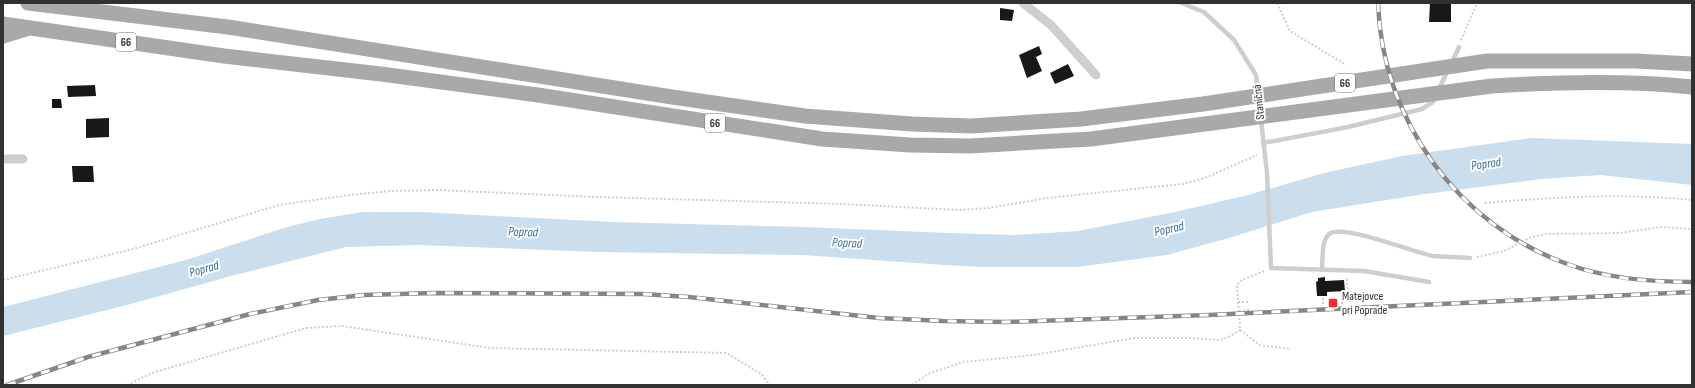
<svg xmlns="http://www.w3.org/2000/svg" width="1695" height="388" font-family="'Sofia Sans Condensed',sans-serif">
  <style>
    .water { fill: #cadeee }
    .building { fill: #181818 }
    .lines { fill: none; stroke-linecap: round; stroke-linejoin: round }
    .path { stroke: #cecece; stroke-width: 2; stroke-dasharray: 2 2; stroke-linecap: butt }
    .lane { stroke: #cecece; stroke-width: 4.5 }
    .street { stroke: #cecece; stroke-width: 9 }
    .primary { stroke: #a9a9a9; stroke-width: 15 }
    .rail-casing { stroke: #868686; stroke-width: 4.5 }
    .rail { stroke: #fff; stroke-width: 3; stroke-dasharray: 9; stroke-linecap: butt }
    .poi-dot { fill: #ee2e2d; stroke: #fff; stroke-width: 1.5 }
    .labels { text-anchor: middle; dominant-baseline: central; stroke-width: 4; stroke-linejoin: round; paint-order: stroke }
    .shield { fill: #fff; stroke: #6f6f6f; stroke-width: 1 }
    .shield-label { font-size: 11px; font-weight: bold; fill: #313131 }
    .street-label { font-size: 12px; fill: #313131; stroke: #fff }
    .poi-label { font-size: 12px; fill: #313131; stroke: #fff; text-anchor: start }
    .water-label { font-size: 13px; font-style: italic; fill: #3a6c98; stroke: #fff }
  </style>
  <rect width="100%" height="100%" fill="#fff"/>
  <polygon class="water" points="1532,138 1692,144 1692,185 1601,175 1541,179 1418,195 1312,212 1229,238 1167,255 1077,267 983,267 944,265 803,255 598,252 419,245 346,247 235,275 131,304 3,336 3,307 186,260 287,227 320,219 362,212 421,212 612,222 805,227 949,233 1016,235 1078,231 1175,212 1248,195 1324,173 1402,156"/>
  <g class="building">
    <polygon points="1430,3 1451,3 1451,22 1429,22"/>
    <polygon points="1000,8 1014,10 1012,21 1000,20"/>
    <polygon points="1039,46 1042,54 1036,57 1042,71 1027,78 1019,55"/>
    <polygon points="1068,64 1074,76 1055,84 1050,73"/>
    <polygon points="95,85 96,96 68,97 67,86"/>
    <polygon points="52,99 61,99 62,108 52,108"/>
    <polygon points="109,118 109,137 86,138 86,119"/>
    <polygon points="72,166 93,166 94,182 73,182"/>
    <polygon points="1325,277 1325,281 1344,280 1345,291 1327,292 1327,296 1317,296 1316,282 1318,281 1318,278"/>
  </g>
  <g class="lines">
    <g class="path">
      <polyline points="1277,3 1290,31 1346,65"/>
      <polyline points="1461,40 1477,3"/>
      <path d="M 1485,203 C 1554,197 1623,193 1692,200"/>
      <polyline points="1477,257 1504,251 1532,237 1546,234 1620,233 1661,227 1692,229"/>
      <polyline points="1264,271 1242,280 1237,285 1240,330 1260,345 1291,349"/>
      <polyline points="1347,279 1348,297"/>
      <polyline points="3,280 133,249 279,205 350,195 391,191 438,190 596,197 842,204 959,210 989,208 1047,198 1183,184 1205,178 1257,155"/>
      <polyline points="1323,298 1323,306"/>
      <polyline points="1342,298 1342,306"/>
      <polyline points="1238,302 1249,302"/>
      <polyline points="1239,311 1249,310"/>
      <polyline points="127,385 152,373 306,328 342,326 490,348 727,353 761,374 770,385"/>
      <polyline points="912,385 930,373 964,362 1034,355 1135,338 1189,338 1220,340 1231,336 1240,330"/>
    </g>
    <g class="lane">
      <polyline points="1181,3 1204,12 1234,40 1256,75 1267,173 1271,268 1364,271 1429,282"/>
      <polyline points="1451,64 1459,47"/>
      <polyline points="1438,91 1448,70"/>
      <polyline points="1263,143 1348,127 1422,109 1433,102 1435,97"/>
      <path d="M 1322,269 C 1323,259 1321,242 1329,234 C 1342,223 1415,253 1433,256 C 1445,257 1458,257 1470,258"/>
    </g>
    <g class="street">
      <polyline points="1023,3 1051,25 1096,75"/>
      <polyline points="3,159 23,159"/>
    </g>
    <g class="primary">
      <polyline points="28,3 228,27 672,97 805,116 912,124 971,126 1081,119 1203,104 1487,61 1636,61 1692,64"/>
      <path d="M 3,24 L 224,56 L 381,74 L 538,95 L 822,139 L 910,145 L 970,146 L 1091,139 L 1492,86 C 1558,82 1625,80 1692,87"/>
      <polyline points="3,36 26,29"/>
    </g>
    <defs>
      <g id="rail">
        <path d="M 1378,3 C 1382,120 1458,226 1570,265 C 1609,279 1651,282 1692,282"/>
        <polyline points="7,385 88,357 250,314 318,300 364,295 434,293 643,294 689,297 879,318 943,321 1006,322 1209,315 1692,292"/>
      </g>
    </defs>
    <use href="#rail" class="rail-casing"/>
    <use href="#rail" class="rail"/>
  </g>
  <rect class="poi-dot" x="1328" y="298" width="10" height="10" rx="2"/>
  <g class="labels">
    <g class="shield">
      <rect x="116" y="33" width="20" height="18" rx="3"/>
      <rect x="1335" y="74" width="20" height="18" rx="3"/>
      <rect x="705" y="114" width="20" height="18" rx="3"/>
    </g>
    <g class="shield-label">
      <text x="126" y="42">66</text>
      <text x="1345" y="83">66</text>
      <text x="715" y="123">66</text>
    </g>
    <g class="street-label">
      <text transform="translate(1259 102) rotate(-96)">Staničná</text>
    </g>
    <g class="poi-label">
      <text x="1342" y="296">Matejovce<tspan x="1342" dy="14">pri Poprade</tspan></text>
    </g>
    <g class="water-label">
      <text transform="translate(1486 164) rotate(-8)">Poprad</text>
      <text transform="translate(1169 229) rotate(-13)">Poprad</text>
      <text transform="translate(523 232) rotate(2)">Poprad</text>
      <text transform="translate(847 243) rotate(3)">Poprad</text>
      <text transform="translate(204 269) rotate(-15)">Poprad</text>
    </g>
  </g>
  <rect width="1695" height="388" fill="none" stroke="#313131" stroke-width="8"/>
</svg>
